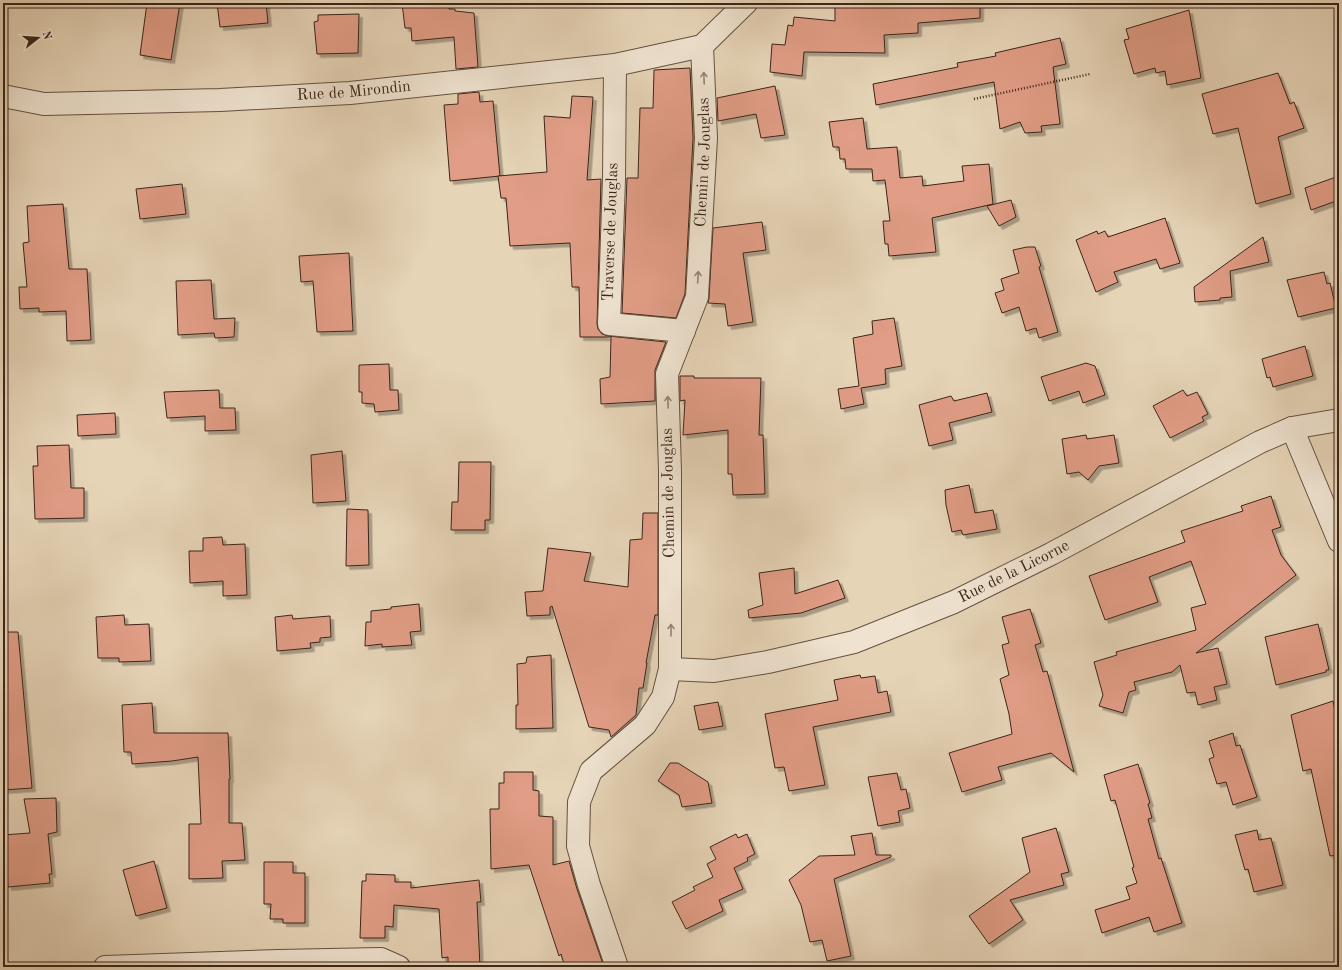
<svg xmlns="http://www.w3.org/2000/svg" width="1342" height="970" font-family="'Old Standard TT',serif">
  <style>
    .building { fill: #e19d86; stroke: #3c2519; filter: url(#shadow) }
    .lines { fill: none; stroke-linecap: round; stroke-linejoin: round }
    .minor-casing { stroke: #665140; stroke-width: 24 }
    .path { stroke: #3c2519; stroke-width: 2.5; stroke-dasharray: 1 2; stroke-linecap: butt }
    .minor { stroke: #efe3d0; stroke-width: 22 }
    .oneway { stroke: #968474 }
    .labels { text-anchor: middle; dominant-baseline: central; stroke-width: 3; stroke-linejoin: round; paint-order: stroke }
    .street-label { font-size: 16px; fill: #3c2519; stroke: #efe3d0 }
  </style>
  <defs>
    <filter id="shadow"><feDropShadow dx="3.5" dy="3.5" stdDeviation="0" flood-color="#0004"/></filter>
  </defs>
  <rect width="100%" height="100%" fill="#e6d4b7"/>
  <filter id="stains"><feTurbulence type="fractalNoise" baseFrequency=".005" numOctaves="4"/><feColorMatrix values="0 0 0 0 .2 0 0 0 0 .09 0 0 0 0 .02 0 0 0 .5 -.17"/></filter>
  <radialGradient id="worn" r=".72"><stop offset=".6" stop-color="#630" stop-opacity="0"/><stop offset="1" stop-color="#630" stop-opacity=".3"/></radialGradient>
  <g class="building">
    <polygon points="147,3 180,3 171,60 140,55"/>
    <polygon points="217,3 266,3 268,23 220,27"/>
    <polygon points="402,3 448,3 449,9 455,9 455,11 474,13 478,67 456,69 454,37 412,41 411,28 405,28"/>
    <polygon points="882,3 980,3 980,18 918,23 918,33 884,35 885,53 804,52 802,76 770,72 772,44 785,45 788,25 793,26 794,17 835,21 835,6 882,7"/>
    <polygon points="1189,10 1201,78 1167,85 1165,71 1156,73 1155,68 1134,74 1124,40 1129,39 1126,29"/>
    <polygon points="359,14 358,53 317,54 314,22 318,21 318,15"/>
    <polygon points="1060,38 1066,64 1053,67 1060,124 1041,126 1042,132 1025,133 1020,122 1000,129 994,82 876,105 873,84 958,67 957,63 996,56 995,53"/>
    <polygon points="690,68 693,138 685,294 676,318 622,313 627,178 638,178 640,108 653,108 654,70"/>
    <polygon points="1278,73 1290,104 1294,102 1304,128 1278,137 1291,194 1256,204 1238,128 1213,134 1202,94"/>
    <polygon points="775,86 785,135 761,138 756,114 718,121 717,98"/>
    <polygon points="479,92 480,102 493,101 500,176 450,181 444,105 458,104 458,94"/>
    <polygon points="572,96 593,97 587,180 601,179 597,324 598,329 602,334 608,336 666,342 655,370 655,401 601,404 600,379 610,377 611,337 580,337 579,287 572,287 570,243 510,246 506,198 501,198 498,176 547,172 544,116 570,118"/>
    <polygon points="863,118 867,149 897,147 900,178 922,176 923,186 964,181 962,166 989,164 993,204 932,218 936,252 889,256 888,244 885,244 883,221 890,221 885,180 873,181 872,169 846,169 845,159 840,159 839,147 833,147 829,122"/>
    <polygon points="1339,176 1339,200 1311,210 1305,188"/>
    <polygon points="182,184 186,214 140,219 136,189"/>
    <polygon points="1011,200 1016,217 999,226 987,206"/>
    <polygon points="63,204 69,269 87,269 91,340 67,341 66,311 39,312 39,308 20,309 19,287 27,287 23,243 29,242 27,206"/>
    <polygon points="1165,218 1180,263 1160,269 1156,259 1114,272 1118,282 1096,292 1076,240 1097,231 1098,234 1105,231 1108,237"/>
    <polygon points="762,222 766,250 743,253 753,322 728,326 725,304 708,303 709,298 713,228"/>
    <polygon points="1263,237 1269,262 1230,271 1232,297 1220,298 1220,300 1195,302 1194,287"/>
    <polygon points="1027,247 1035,247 1041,266 1039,267 1058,332 1039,338 1036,328 1026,331 1019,307 1002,313 995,293 1004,290 1001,279 1019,273 1013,250"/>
    <polygon points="349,253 353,331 317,332 313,281 301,282 299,256"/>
    <polygon points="1324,272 1327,284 1330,283 1336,308 1298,317 1287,280"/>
    <polygon points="211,280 214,319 235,318 234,337 215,338 214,333 178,335 176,281"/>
    <polygon points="894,318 902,366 885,369 886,384 861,388 864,404 841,409 838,389 859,386 853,338 873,334 872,321"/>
    <polygon points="1305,346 1313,376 1273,387 1270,377 1267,378 1262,359"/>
    <polygon points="1086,363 1095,366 1105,395 1083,403 1079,391 1049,401 1041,377"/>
    <polygon points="389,364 390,390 398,390 399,410 375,412 374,404 362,403 362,392 359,392 359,365"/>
    <polygon points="680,376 694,376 694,378 761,378 759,435 763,435 765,494 733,495 732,474 728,474 728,430 683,435 685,400 680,401"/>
    <polygon points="219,390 220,408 235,408 236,430 205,431 205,416 167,418 164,392"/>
    <polygon points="1183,390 1187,396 1197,392 1208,414 1202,417 1204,421 1170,438 1153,406"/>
    <polygon points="987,393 992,412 949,423 953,440 929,446 919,405 951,396 954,401"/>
    <polygon points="115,413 116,434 78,436 77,415"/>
    <polygon points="1086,435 1087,439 1114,435 1119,463 1099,466 1088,480 1079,472 1067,474 1062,439"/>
    <polygon points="69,445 71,488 84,488 84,518 35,519 33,466 38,466 37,446"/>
    <polygon points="342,451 346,501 313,503 311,455"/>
    <polygon points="459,462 491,462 490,520 485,520 485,530 451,530 452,502 458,502"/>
    <polygon points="969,485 975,513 993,510 997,529 963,535 961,530 952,532 946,505 945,490"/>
    <polygon points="1271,496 1281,527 1272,530 1281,555 1296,575 1196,653 1218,648 1227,684 1214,687 1217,700 1198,705 1195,692 1187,693 1180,665 1172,672 1134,682 1136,690 1129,692 1123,713 1099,706 1103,695 1094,662 1117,655 1116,652 1196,630 1191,608 1206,604 1191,561 1149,577 1158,602 1105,620 1089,576 1185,542 1181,531 1243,511 1241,506"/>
    <polygon points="347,509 368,510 369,565 346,566"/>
    <polygon points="643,513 658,513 658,615 655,615 646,663 647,663 643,688 639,688 636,715 611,737 609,730 589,727 552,606 550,607 550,615 527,616 525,592 543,591 548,548 591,553 584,581 628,587 630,540 642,539"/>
    <polygon points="222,537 223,545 245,544 247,595 223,596 223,581 190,583 189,551 203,551 203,538"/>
    <polygon points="794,568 795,594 838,580 845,598 801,613 749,618 748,610 763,605 759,573"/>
    <polygon points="419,604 421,631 410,632 412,645 382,647 382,644 365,646 366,622 371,622 371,611 391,609 391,607"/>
    <polygon points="1030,609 1041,643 1035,645 1043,672 1047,671 1074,772 1051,753 998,767 1002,780 962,792 949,753 1012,734 1009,714 1000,679 1009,675 1002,645 1009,643 1002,617"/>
    <polygon points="124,615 125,625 149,624 151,661 119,662 119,658 98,658 96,617"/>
    <polygon points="292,615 293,619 330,616 331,637 320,638 320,642 310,643 311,648 277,651 275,617"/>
    <polygon points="1318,624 1329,670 1326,670 1326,672 1276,685 1265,637"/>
    <polygon points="3,632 18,632 32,788 3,790"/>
    <polygon points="551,655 553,728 516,729 516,705 518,705 517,664 526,663 527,657"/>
    <polygon points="860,675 861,678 875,676 878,693 887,691 891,712 813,727 825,785 789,791 784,767 775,768 765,714 838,700 834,680"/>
    <polygon points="1333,701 1339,730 1339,855 1330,856 1311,769 1303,771 1291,715"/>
    <polygon points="718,702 723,726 699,730 694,706"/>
    <polygon points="152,703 154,733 228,733 230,779 229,779 229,823 242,823 245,860 222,861 223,878 189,879 189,824 201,824 198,757 172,761 132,764 131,752 124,752 122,705"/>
    <polygon points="1233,733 1236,746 1240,745 1257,797 1233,805 1226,782 1217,784 1209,759 1214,757 1209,741"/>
    <polygon points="670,763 678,763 708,782 712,803 682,807 679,795 658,781"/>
    <polygon points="1138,764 1150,803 1148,804 1152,818 1148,819 1159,859 1161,858 1182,923 1154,932 1149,917 1102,933 1095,910 1130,899 1126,887 1137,883 1132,868 1134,867 1115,800 1111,801 1104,775"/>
    <polygon points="504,772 533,772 533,790 539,791 539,816 553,817 553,865 569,861 577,889 604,967 565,967 561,954 559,956 529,865 491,869 490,809 499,809 499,783 504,783"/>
    <polygon points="897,773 901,790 906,789 910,808 898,811 900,822 878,826 868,777"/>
    <polygon points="56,798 57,832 48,834 52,874 49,874 50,883 8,887 6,862 3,863 3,835 30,833 24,799"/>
    <polygon points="1056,828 1069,872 1061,874 1064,885 1010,900 1023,920 989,944 969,916 1030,872 1022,838"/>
    <polygon points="1257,830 1259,840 1271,838 1283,885 1254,892 1248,869 1245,870 1235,835"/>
    <polygon points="872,833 876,855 891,855 891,857 834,879 851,956 827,961 822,940 810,942 801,905 789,880 819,856 855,855 851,836"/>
    <polygon points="736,834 738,838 747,834 755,854 747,858 748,861 734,868 743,889 719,900 723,911 686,929 672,902 695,890 693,887 713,877 707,864 716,859 710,847"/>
    <polygon points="154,861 167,908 136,916 123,870"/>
    <polygon points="264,862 293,862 293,873 305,873 305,923 283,923 283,919 270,919 271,904 264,904"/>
    <polygon points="366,874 395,875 395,882 411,882 411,888 479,880 481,902 477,902 480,967 448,967 448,957 442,958 439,909 394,905 393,927 385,926 385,938 360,938 362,881 366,881"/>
  </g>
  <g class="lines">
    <defs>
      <g id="minor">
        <polyline points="615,65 614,179 609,324 684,331"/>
        <path id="s1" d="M 3,96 L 44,104 L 220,100 L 350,93 L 615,65 L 702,46"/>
        <polyline points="1292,428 1339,541"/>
        <path id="s2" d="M 670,669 L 714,671 L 768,662 L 854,642 L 954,602 L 1051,554 L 1260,442 L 1292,428 L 1339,420"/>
        <polyline points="105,967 278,961 381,959 399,967"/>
        <path id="s3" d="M 617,967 L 589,885 L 578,846 L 579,802 L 591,771 L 645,725 L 663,697 L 670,669 L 670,471 L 667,374 L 697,297 L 706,138 L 702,46 L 746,3"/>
      </g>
    </defs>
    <use href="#minor" class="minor-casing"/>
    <polyline class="path" points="974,99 1090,74"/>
    <use href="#minor" class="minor"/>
  </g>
  <defs><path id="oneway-shaft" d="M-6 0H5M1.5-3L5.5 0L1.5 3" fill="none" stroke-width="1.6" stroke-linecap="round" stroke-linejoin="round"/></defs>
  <g class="oneway">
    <use href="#oneway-shaft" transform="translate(704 78) rotate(-92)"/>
    <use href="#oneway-shaft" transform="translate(698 277) rotate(-87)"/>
    <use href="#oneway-shaft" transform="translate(668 402) rotate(-92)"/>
    <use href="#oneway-shaft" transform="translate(671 630) rotate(-90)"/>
  </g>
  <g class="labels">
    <g class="street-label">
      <text stroke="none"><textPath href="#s1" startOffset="352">Rue de Mirondin</textPath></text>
      <text stroke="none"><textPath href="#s3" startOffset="850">Chemin de Jouglas</textPath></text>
      <text transform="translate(611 232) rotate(-88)">Traverse de Jouglas</text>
      <text transform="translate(669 493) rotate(-91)">Chemin de Jouglas</text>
      <text stroke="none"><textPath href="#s2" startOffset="362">Rue de la Licorne</textPath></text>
    </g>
  </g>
  <rect width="1342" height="970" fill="none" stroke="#e6d4b7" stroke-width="16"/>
  <rect x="4" y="4" width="1334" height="962" fill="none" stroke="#3c2519" stroke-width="2"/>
  <rect x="8" y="8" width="1326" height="954" fill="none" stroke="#3c2519"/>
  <g transform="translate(38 38) rotate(73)" stroke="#efe3d0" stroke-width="3" paint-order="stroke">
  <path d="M0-3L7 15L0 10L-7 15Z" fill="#3c2519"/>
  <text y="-6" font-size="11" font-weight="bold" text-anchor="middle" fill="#3c2519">N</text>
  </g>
  <rect width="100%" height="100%" filter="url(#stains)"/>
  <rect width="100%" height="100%" fill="url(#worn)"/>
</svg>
